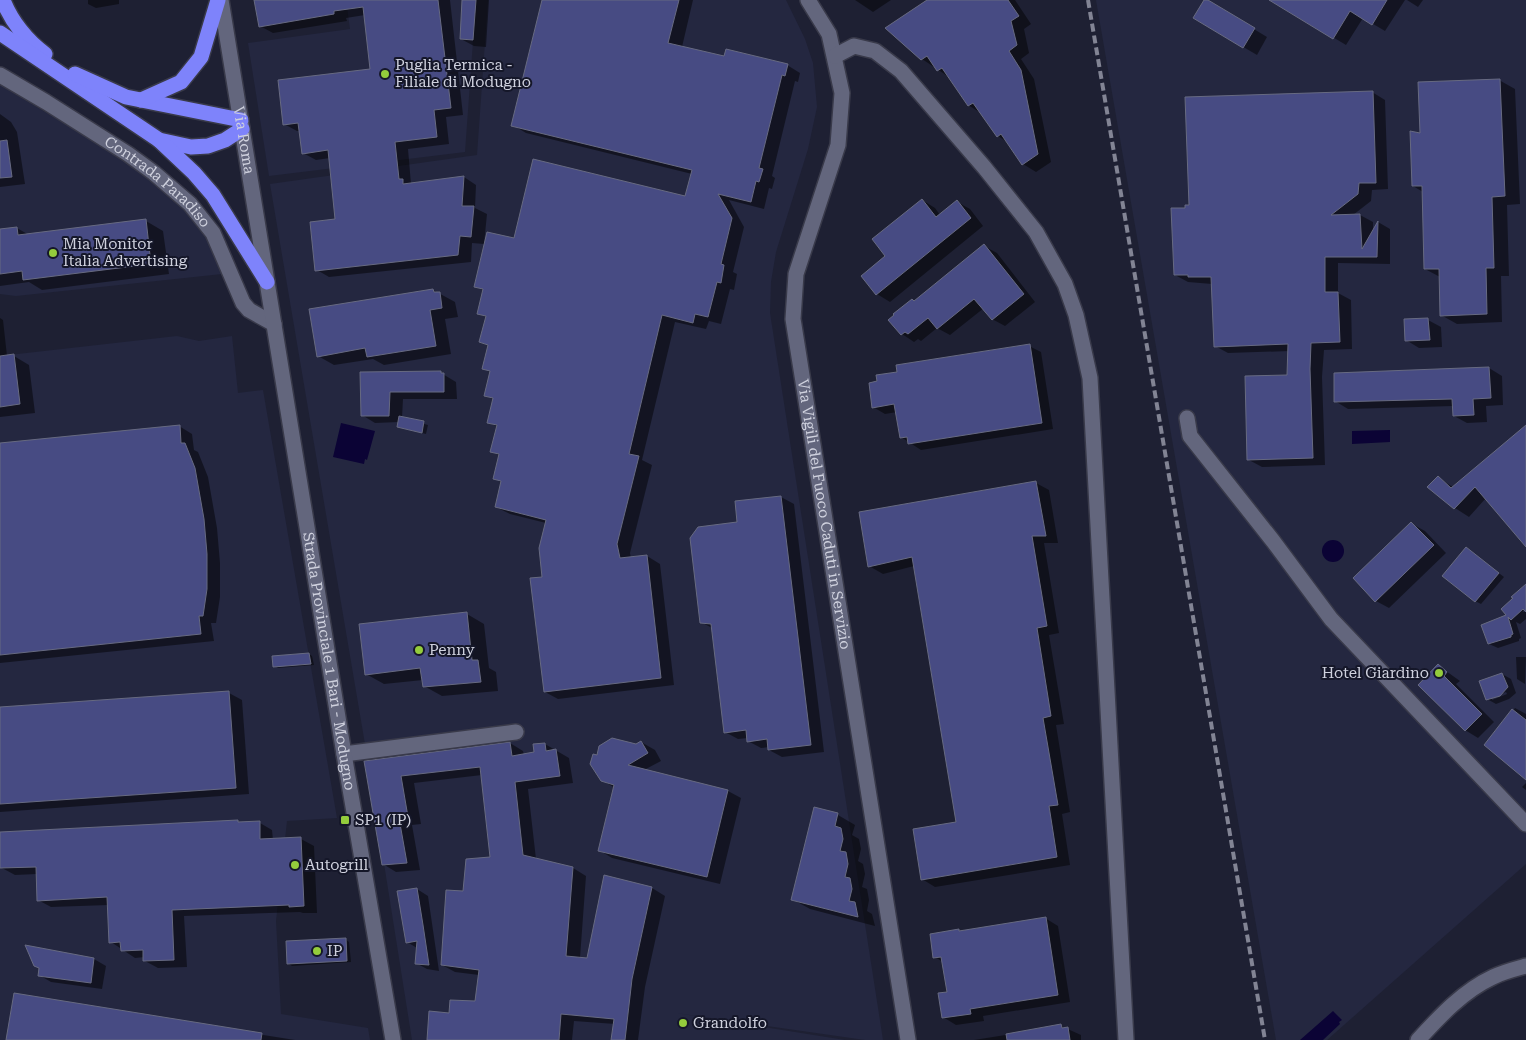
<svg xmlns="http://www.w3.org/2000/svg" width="1526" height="1040" font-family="'Roboto Serif',serif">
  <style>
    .built { fill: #242740 }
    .water { fill: #0b0335 }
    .shadow { fill: #0007; fill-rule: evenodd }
    .building { fill: #474b83; stroke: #676a81 }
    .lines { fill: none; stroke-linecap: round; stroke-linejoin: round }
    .street-casing { stroke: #393a4a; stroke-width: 18 }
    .secondary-casing { stroke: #393a4a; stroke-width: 18 }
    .highway-casing { stroke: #393a4a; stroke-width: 18 }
    .street { stroke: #63667d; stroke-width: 15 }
    .secondary { stroke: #63667d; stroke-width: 15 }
    .highway { stroke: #7e83fb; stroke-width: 15 }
    .rail { stroke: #828494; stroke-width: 4; stroke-dasharray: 8 4; stroke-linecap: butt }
    .poi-dot { fill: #94cc3c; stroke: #151729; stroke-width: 2 }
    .labels { text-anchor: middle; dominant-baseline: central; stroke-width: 4; stroke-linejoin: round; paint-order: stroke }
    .poi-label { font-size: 15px; fill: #cfd1de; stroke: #151729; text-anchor: start }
    .street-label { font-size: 15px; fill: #cfd1de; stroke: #151729 }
  </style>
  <rect width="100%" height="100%" fill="#1e2033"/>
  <g class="built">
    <polygon points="346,0 476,0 465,152 269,176 248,43 350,29"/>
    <polygon points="488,0 786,0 805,39 813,63 817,107 808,149 776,252 771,282 770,313 883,1040 865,1040 676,1013 845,1040 412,1040 366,750 270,184 477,155"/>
    <polygon points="1096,0 1526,0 1526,864 1327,1040 1276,1040"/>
    <polygon points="0,85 112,152 148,176 192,216 207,237 222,274 16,296 0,294"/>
    <polygon points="177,336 199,341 232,336 238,393 263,390 337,818 287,821 276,921 281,1014 368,1028 370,1040 0,1040 0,356"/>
  </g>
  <g class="water">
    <polygon points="341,423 375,431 367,460 365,459 364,464 333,457"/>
    <polygon points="1390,430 1390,442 1352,444 1352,431"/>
    <circle cx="1333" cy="551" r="11"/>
    <polygon points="1333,1011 1342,1020 1339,1022 1340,1024 1323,1040 1300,1040"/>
  </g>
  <g class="shadow">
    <polygon points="88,0 119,0 119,4 96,8 88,4"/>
    <polygon points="256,0 450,0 463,115 446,117 449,144 408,149 411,184 464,177 476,185 475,208 487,214 484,244 472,243 471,262 329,277 317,270 336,220 330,158 316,160 303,153 300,131 297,131 284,124 372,70 365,15 346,18 347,21 273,33 260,26"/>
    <polygon points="464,0 489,0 486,47 474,46 461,39"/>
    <polygon points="543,0 693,0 682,47 725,57 787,65 800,73 798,82 795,81 772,176 775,178 772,189 769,188 764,209 729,200 744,227 733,272 737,274 734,290 730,289 721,324 709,321 706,329 675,322 642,460 652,465 630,553 631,558 647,556 660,564 674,685 558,699 545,692 543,578 546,523 510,514 496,507 502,483 494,478 500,456 492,451 498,427 488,422 494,400 485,395 491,373 483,368 489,346 480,342 486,317 479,313 484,291 476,286 515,240 686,197 692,174 526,133 513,125"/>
    <polygon points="855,0 891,0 873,12"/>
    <polygon points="929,0 1015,0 1031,24 1024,29 1029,53 1021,59 1034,79 1051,162 1036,172 1023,164 1009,143 998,136 981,113 968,105 949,77 922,59"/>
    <polygon points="1206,0 1267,37 1257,55 1194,18"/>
    <polygon points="1271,0 1405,0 1385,31 1363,18 1346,45"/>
    <polygon points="1407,0 1423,0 1418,7"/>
    <polygon points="1499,80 1515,89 1520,204 1507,205 1509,276 1501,276 1502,322 1457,324 1441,315 1440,277 1425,269 1423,192 1413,186 1421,134"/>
    <polygon points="1372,92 1385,100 1388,189 1372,190 1371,201 1353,215 1360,215 1373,222 1373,232 1378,222 1390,229 1390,264 1338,263 1338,293 1351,300 1352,349 1324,350 1322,377 1325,465 1262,467 1249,460 1289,376 1290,351 1228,353 1215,346 1212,284 1188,282 1175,275 1187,210"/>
    <polygon points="0,114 11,122 17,132 25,184 0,187"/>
    <polygon points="922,200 935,208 940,215 957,202 970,209 983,226 890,302 877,294 887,256"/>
    <polygon points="146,221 163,231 169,274 42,290 29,282 0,286 0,230 17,228 29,235"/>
    <polygon points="984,246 997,253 1035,302 1005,326 992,319 984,308 950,335 937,328 921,341 918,339 914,342 902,334 890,320"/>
    <polygon points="433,290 455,302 458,317 445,319 451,354 384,365 373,359 334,365 318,356"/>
    <polygon points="0,318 3,320 7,356 14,356 29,365 35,413 0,417"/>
    <polygon points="1428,320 1441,327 1442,347 1419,348 1406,340"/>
    <polygon points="1029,346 1041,352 1053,429 921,450 901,437 897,412 885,414 873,407 898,373"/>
    <polygon points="1489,368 1502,376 1503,405 1486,406 1487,422 1467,423 1454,416 1454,406 1348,409 1335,401"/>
    <polygon points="361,373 441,373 456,382 457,399 403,399 402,418 428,425 426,434 402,428 398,426 399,422 375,423 362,415"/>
    <polygon points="179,426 192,434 194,450 198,452 208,477 217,528 220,563 220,597 216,623 211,623 214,641 0,663 0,445"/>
    <polygon points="1526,426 1526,545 1486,498 1469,517 1455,508 1438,478 1453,487"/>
    <polygon points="1036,483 1049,490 1058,543 1044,543 1059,633 1049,635 1064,724 1056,725 1070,812 1062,814 1070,865 935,887 922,879 957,823 914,566 883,574 869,566"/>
    <polygon points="781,497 794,504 824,752 782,757 769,750 769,747 761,748 748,741 748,738 738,739 725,732 712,628 701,622 739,523"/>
    <polygon points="1412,524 1425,531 1446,553 1389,608 1376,601"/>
    <polygon points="1466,548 1504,577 1481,604 1475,601"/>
    <polygon points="1526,587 1526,603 1523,612 1525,612 1526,610 1526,619 1520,624 1516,622 1521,638 1519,639 1519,641 1498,648 1489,644"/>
    <polygon points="467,614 484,624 489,668 496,672 498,691 442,696 424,686 423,680 384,684 366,674"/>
    <polygon points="309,654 312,656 314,665 278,668 275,666"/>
    <polygon points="1516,657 1526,657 1525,684 1517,679"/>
    <polygon points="1439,666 1460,681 1456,684 1494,722 1478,738 1465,730"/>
    <path d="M 1502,674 L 1511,679 L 1516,693 L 1509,699 L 1496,704 L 1487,699 ZM 1506,692 L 1507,694 L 1492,700 L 1492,697 Z"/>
    <polygon points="229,693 242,700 249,794 0,812 0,708"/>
    <polygon points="1515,708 1526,714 1526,778 1486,745"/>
    <polygon points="641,742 655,750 661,761 644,770 728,791 741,798 720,884 612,858 599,850 615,788 602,780 598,756 636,745"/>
    <polygon points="510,743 523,751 524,755 535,753 545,744 569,758 573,783 528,789 536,859 573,868 586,876 580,958 588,959 652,888 665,896 645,987 638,1040 613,1040 615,1024 574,1021 572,1040 428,1040 451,1014 476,1003 479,975 455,972 442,965 464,892 491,858 482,775 414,783 421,824 412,825 420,870 396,872 383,864 366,762"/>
    <polygon points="1526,783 1526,790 1522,787"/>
    <polygon points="815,809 838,815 855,825 852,835 859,839 861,849 858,861 863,864 865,874 862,887 867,889 869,900 867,911 872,914 875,926 810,909 792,899"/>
    <polygon points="260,823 272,830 273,840 301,839 314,846 317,913 303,913 300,912 184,916 187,967 158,968 145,961 145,957 135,958 111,942 109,905 51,907 38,900 37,874 15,875 2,868"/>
    <polygon points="417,889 428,896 439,971 427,969 416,963 417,948 407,942"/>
    <polygon points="1045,918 1058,926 1070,1002 983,1016 984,1021 956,1025 943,1017 948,993 943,962 935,957 959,930 961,932"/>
    <polygon points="345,939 349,942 351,962 292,966 288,963"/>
    <polygon points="94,959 106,966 102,989 51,982 39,975 40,968"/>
    <polygon points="15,995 295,1040 7,1040"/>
    <polygon points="1061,1026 1081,1035 1081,1040 974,1040"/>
  </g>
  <g class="building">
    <polygon points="254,0 438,0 451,108 434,110 437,137 395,142 399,179 403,179 403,184 464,176 462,206 474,206 471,237 460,236 458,255 315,271 310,222 335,219 328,150 302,154 298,123 283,125 278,80 370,69 363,7 334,11 334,14 259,27"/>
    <polygon points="462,0 476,0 473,40 460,39"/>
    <polygon points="542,0 679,0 668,43 724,56 726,49 788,64 785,76 782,75 759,168 763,169 759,182 756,181 751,202 718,194 732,218 721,264 724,265 721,283 717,282 708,317 695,314 693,323 662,315 629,454 639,456 617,544 620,558 647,555 661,678 544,692 530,578 542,577 539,548 546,520 495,507 501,481 493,479 499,454 490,452 497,425 487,423 493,398 484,396 490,371 482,369 488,345 479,342 486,316 477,314 483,289 474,287 487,232 514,238 533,159 685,196 692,170 511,126"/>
    <polygon points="927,0 1008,0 1019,16 1011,21 1017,45 1009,51 1021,70 1038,154 1022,165 1001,134 997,137 973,103 968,106 942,68 937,71 927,56 921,60 885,28"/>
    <polygon points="1204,0 1208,0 1255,28 1243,48 1193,18"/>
    <polygon points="1269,0 1387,0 1372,25 1350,11 1333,39"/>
    <polygon points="1500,79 1505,196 1492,197 1494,268 1486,268 1487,314 1440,316 1439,269 1424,269 1422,186 1412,186 1410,131 1420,133 1418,82"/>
    <polygon points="1373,91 1376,183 1359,183 1358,194 1331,215 1360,214 1362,249 1378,221 1377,257 1325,257 1325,292 1338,292 1340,342 1311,343 1310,369 1313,458 1247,460 1245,376 1287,375 1288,344 1214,347 1211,277 1188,277 1188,275 1174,275 1171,208 1185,208 1185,205 1189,205 1185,97"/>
    <polygon points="7,140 12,177 0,178 0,141"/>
    <polygon points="922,199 936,217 957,200 971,218 876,295 861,276 885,256 872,239"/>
    <polygon points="146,219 151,264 23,280 22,271 0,274 0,229 17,227 18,235"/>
    <polygon points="984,244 1024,294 992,320 974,299 937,329 928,318 908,334 905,332 901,335 888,320 894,315 893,314 912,299 914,301"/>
    <polygon points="433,289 434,292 440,292 442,308 430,310 436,346 367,357 365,348 317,357 309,309"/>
    <polygon points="1428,318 1430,340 1405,341 1404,319"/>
    <polygon points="1030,344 1042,423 908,444 907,437 900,438 894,404 872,408 869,383 877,381 876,375 897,372 896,365"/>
    <polygon points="14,354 20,404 0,407 0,356"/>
    <polygon points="1489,367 1491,398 1473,399 1474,415 1453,416 1452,399 1334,402 1334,373"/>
    <polygon points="441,371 441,373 444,373 444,392 390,392 389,416 361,416 360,372"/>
    <polygon points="399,416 424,421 422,433 397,427"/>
    <polygon points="180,425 181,443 185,443 195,468 204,519 207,554 207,589 203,616 199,616 201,634 0,655 0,443"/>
    <polygon points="1526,425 1526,547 1475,487 1454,509 1427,487 1438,476 1451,488"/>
    <polygon points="1036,481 1046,536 1032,536 1047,626 1037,628 1051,716 1043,718 1058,805 1049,806 1057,857 921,880 913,829 956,822 912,557 868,567 859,512"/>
    <polygon points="781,496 811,745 768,750 767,739 747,742 746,730 724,733 711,624 700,623 690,538 698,527 737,522 735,501"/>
    <polygon points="1411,522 1434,545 1375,602 1353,578"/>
    <polygon points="1466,547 1499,573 1475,602 1442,576"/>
    <polygon points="1526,584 1526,612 1523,609 1511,620 1508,617 1513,634 1511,635 1511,637 1488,644 1481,625 1506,615 1501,609 1513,598 1511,597"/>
    <polygon points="467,612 472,660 478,660 481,682 423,687 420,668 365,675 359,624"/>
    <polygon points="309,653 311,664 273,667 272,656"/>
    <polygon points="1438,664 1447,672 1444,676 1482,714 1465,731 1418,685"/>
    <polygon points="1502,673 1508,687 1500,696 1486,700 1479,681"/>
    <polygon points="229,691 236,788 0,804 0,707"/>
    <polygon points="1512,709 1526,720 1526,780 1484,745"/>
    <polygon points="612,738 636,744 641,741 648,753 628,765 728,790 707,877 598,851 614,785 601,781 590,764 593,754 597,755 599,746"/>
    <polygon points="510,742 512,756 534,752 533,744 545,743 546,751 556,749 560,776 515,782 523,855 573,867 566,956 587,958 604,875 652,887 632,979 625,1040 611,1040 614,1019 561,1014 559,1040 427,1040 429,1011 449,1013 450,1000 475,1001 479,970 441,965 446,890 463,891 466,859 490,857 480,767 401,776 408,817 399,818 407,863 382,865 364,761"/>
    <polygon points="814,807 838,813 835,826 841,828 843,839 840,851 846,852 848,864 845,877 850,878 852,889 849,901 855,902 858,917 791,900"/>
    <polygon points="238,820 238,822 260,821 260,839 301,837 304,906 289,907 289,905 172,910 174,960 143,961 143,950 121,951 120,942 109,943 107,897 37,901 36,867 0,868 0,832"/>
    <polygon points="417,888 423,925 429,965 415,964 417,941 406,943 397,891"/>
    <polygon points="1046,917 1058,995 970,1009 971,1014 942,1018 938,993 947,992 941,957 933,958 930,934 959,929 959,931"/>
    <polygon points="346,938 347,961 287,964 286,941"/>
    <polygon points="25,945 94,958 91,983 38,976 39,968 34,966"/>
    <polygon points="14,993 262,1033 261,1040 6,1040"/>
    <polygon points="1061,1024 1062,1028 1068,1027 1070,1040 1007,1040 1006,1034"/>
  </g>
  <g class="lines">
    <defs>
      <g id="street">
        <path id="s1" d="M 808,0 L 829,34 L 842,93 L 838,145 L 796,274 L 793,319 L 908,1040"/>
        <polyline points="835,56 854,46 875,51 901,71 984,167 1036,232 1065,284 1076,315 1090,378 1126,1040"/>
        <path id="s2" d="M 0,75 L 46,102 L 128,154 L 154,173 L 190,204 L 213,233 L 243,303 L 249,310 L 274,324"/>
        <polyline points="1187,418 1190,436 1273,541 1331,619 1526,824"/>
        <polyline points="344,754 516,732"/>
        <path d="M 1418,1040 C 1440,1016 1463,991 1493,977 C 1503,972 1515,969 1526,966"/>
      </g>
      <g id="secondary">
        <path id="s3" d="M 221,0 L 344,754 L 393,1040"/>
      </g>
      <g id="highway">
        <path d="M 3,0 C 11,21 27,41 45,54"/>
        <polyline points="0,33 159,140 191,147 208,146 225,140 242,129"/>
        <polyline points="75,74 126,97 241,120"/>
        <polyline points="141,100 181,82 201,57 218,0"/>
        <polyline points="159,140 194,173 213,195 267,282"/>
      </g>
    </defs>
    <use href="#street" class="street-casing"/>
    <use href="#secondary" class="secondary-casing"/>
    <use href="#highway" class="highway-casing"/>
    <use href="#street" class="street"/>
    <use href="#secondary" class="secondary"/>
    <use href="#highway" class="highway"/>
    <polyline class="rail" points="1088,0 1265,1040"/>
  </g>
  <g class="poi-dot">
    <circle cx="385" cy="74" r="5"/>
    <circle cx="53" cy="253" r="5"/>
    <circle cx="419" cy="650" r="5"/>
    <circle cx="1439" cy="673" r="5"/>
    <rect x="340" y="815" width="10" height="10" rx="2.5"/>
    <circle cx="295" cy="865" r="5"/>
    <circle cx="317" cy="951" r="5"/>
    <circle cx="683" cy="1023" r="5"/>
  </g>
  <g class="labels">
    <g class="poi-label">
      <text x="395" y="65">Puglia Termica -<tspan x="395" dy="17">Filiale di Modugno</tspan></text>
      <text x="63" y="244">Mia Monitor<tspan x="63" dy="17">Italia Advertising</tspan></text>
      <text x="429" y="650">Penny</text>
      <text x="1429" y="673" text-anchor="end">Hotel Giardino</text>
      <text x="355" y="820">SP1 (IP)</text>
      <text x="305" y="865">Autogrill</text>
      <text x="327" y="951">IP</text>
      <text x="693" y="1023">Grandolfo</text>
    </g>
    <g class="street-label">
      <text stroke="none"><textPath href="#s3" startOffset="142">Via Roma</textPath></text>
      <text stroke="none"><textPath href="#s2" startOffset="191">Contrada Paradiso</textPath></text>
      <text stroke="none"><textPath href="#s1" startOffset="531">Via Vigili del Fuoco Caduti in Servizio</textPath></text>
      <text stroke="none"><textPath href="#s3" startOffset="670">Strada Provinciale 1 Bari - Modugno</textPath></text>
    </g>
  </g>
</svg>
